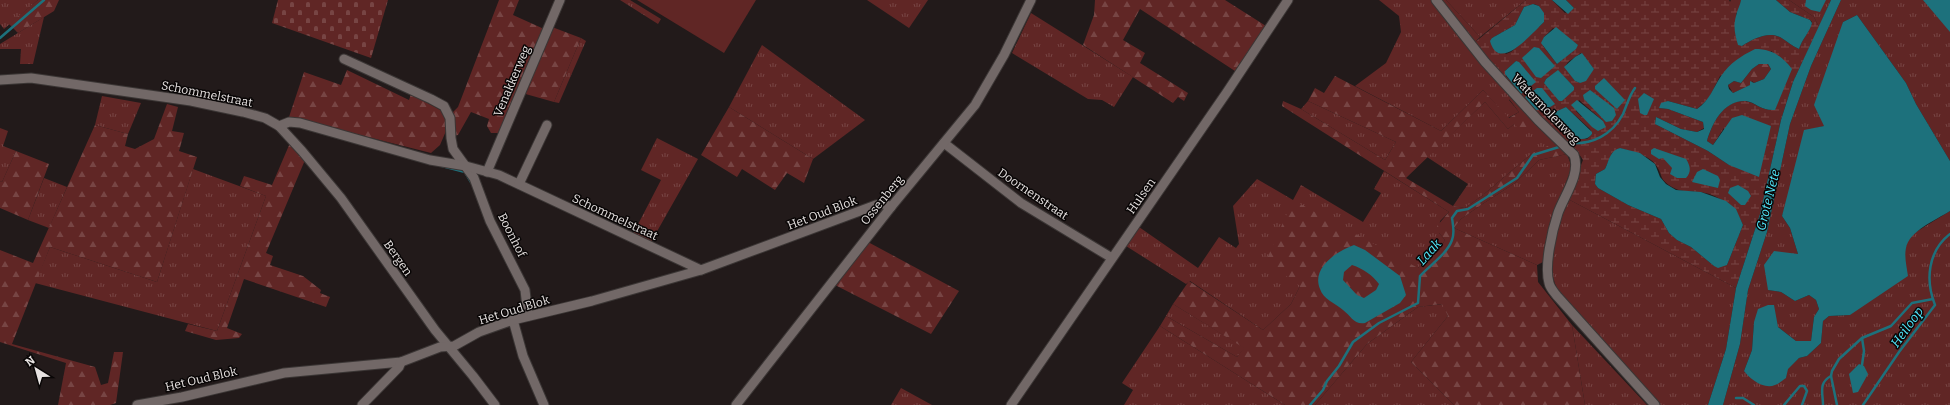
<svg xmlns="http://www.w3.org/2000/svg" width="1950" height="405" font-family="Bitter,serif">
  <style>
    .grass { fill: url(#grass-tufts) }
    .forest { fill: url(#forest-firs) }
    .wetland { fill: url(#wetland-marsh); fill-rule: evenodd }
    .cemetery { fill: url(#cemetery-stones) }
    .garden { fill: #602625 }
    .water { fill: #1d717c; fill-rule: evenodd }
    .lines { fill: none; stroke-linecap: round; stroke-linejoin: round }
    .stream { stroke: #1d717c; stroke-width: 2.5 }
    .minor-casing { stroke: #3b3635; stroke-width: 11 }
    .minor { stroke: #726867; stroke-width: 9 }
    .labels { text-anchor: middle; dominant-baseline: central; stroke-width: 3; stroke-linejoin: round; paint-order: stroke }
    .street-label { font-size: 12px; fill: #e7e2e1; stroke: #090606 }
    .water-label { font-size: 13px; font-style: italic; fill: #52eafe; stroke: #090606 }
  </style>
  <defs>
    <pattern id="grass-tufts" width="24" height="20" patternUnits="userSpaceOnUse"><rect width="24" height="20" fill="#602625"/><path d="M3 7l-1-3M5 7V3M7 7l1-3M15 17l-1-3M17 17v-4M19 17l1-3" fill="none" stroke="#774544"/></pattern>
    <pattern id="forest-firs" width="22" height="20" patternUnits="userSpaceOnUse"><rect width="22" height="20" fill="#602625"/><path d="M5 1l3.5 6h-7zM16 11l3.5 6h-7z" fill="#774544"/></pattern>
    <pattern id="wetland-marsh" width="20" height="14" patternUnits="userSpaceOnUse"><rect width="20" height="14" fill="#602625"/><path d="M1 5h8M5 5V1M11 12h8M15 12V8" fill="none" stroke="#774544"/></pattern>
    <pattern id="cemetery-stones" width="16" height="16" patternUnits="userSpaceOnUse"><rect width="16" height="16" fill="#602625"/><path d="M2 7V4a2 2 0 0 1 4 0v3zM10 15v-3a2 2 0 0 1 4 0v3z" fill="#774544"/></pattern>
  </defs>
  <rect width="100%" height="100%" fill="#221a1a"/>
  <g class="grass">
    <polygon points="0,0 38,0 4,29 0,24"/>
    <polygon points="620,0 630,0 661,19 658,24"/>
    <polygon points="867,0 928,0 909,28"/>
    <path d="M 1379,0 L 1433,0 C 1456,34 1482,68 1513,96 L 1509,100 L 1519,112 L 1508,118 L 1483,90 L 1441,131 L 1355,86 L 1386,63 L 1401,32 L 1399,16 Z"/>
    <polygon points="1446,0 1526,0 1480,37"/>
    <polygon points="1789,0 1831,0 1819,27 1814,17"/>
    <polygon points="1841,0 1924,0 1950,30 1950,161 1916,104 1906,83 1857,15 1843,22 1824,126 1812,129 1782,216 1790,228 1798,254 1768,290 1781,292 1795,301 1809,295 1816,300 1819,309 1814,317 1811,341 1796,341 1778,327 1754,322 1752,350 1744,371 1786,378 1787,369 1799,358 1807,356 1821,343 1823,321 1829,316 1850,315 1905,250 1908,238 1916,232 1950,211 1950,405 1723,405 1740,344 1748,290 1767,232 1790,124 1811,66"/>
    <polygon points="1031,13 1133,77 1114,107 1102,100 1088,99 1012,53"/>
    <polygon points="44,17 33,64 20,64 21,49 0,49 0,44"/>
    <polygon points="581,38 586,41 559,103 554,102"/>
    <polygon points="762,45 865,120 813,159 729,107"/>
    <polygon points="102,96 141,103 128,134 95,125"/>
    <polygon points="1308,101 1396,142 1385,160 1301,109"/>
    <polygon points="1485,102 1508,129 1514,124 1538,124 1560,145 1535,151 1483,195 1465,208 1453,206 1468,184 1427,157"/>
    <polygon points="0,128 8,131 3,146 16,151 2,182 0,181"/>
    <polygon points="657,138 698,159 651,242 633,234 661,180 641,170"/>
    <polygon points="1567,154 1571,165 1570,172 1550,223 1545,261 1537,265 1454,228 1461,219 1481,205 1515,183 1539,160"/>
    <polygon points="193,169 266,196 217,331 35,283 50,247 157,282"/>
    <polygon points="1384,171 1449,212 1440,221 1439,233 1445,240 1439,250 1418,268 1300,286 1291,304 1263,330 1190,281 1186,284 1126,246 1139,227 1198,268 1219,237 1236,248 1239,244 1233,206 1257,179 1293,200 1301,185 1363,222 1381,193 1374,189"/>
    <polygon points="44,178 67,187 49,228 28,220"/>
    <path d="M 1568,199 L 1736,288 L 1726,349 L 1708,405 L 1658,405 L 1558,290 C 1543,263 1556,225 1568,199 Z"/>
    <polygon points="1173,304 1245,348 1237,357 1166,316"/>
    <polygon points="1443,304 1448,316 1411,362 1454,405 1315,405 1367,344 1418,307"/>
    <polygon points="1572,325 1647,405 1585,405"/>
    <polygon points="1160,326 1285,405 1124,405 1133,390 1122,383"/>
    <polygon points="901,388 932,405 891,405"/>
  </g>
  <g class="forest">
    <polygon points="38,0 59,0 54,11 18,33 9,24"/>
    <polygon points="499,0 519,0 513,15 544,29 499,133 491,133 487,126 489,119 471,112 458,135 453,136 452,113 458,107"/>
    <polygon points="1095,0 1225,0 1266,26 1235,71 1140,9 1123,40 1145,53 1140,63 1188,93 1184,101 1178,97 1173,103 1083,45 1094,15"/>
    <polygon points="1441,0 1446,0 1480,37 1474,43"/>
    <polygon points="552,27 581,38 554,102 522,93"/>
    <polygon points="1759,64 1768,64 1771,69 1764,79 1754,83 1752,81 1751,85 1733,93 1728,85 1734,81 1741,83 1752,69"/>
    <polygon points="347,70 409,100 411,94 442,111 447,118 446,131 440,145 431,153 289,117 304,72 341,85"/>
    <polygon points="1335,76 1441,131 1483,90 1509,118 1519,112 1509,99 1513,96 1538,124 1525,135 1514,124 1508,129 1485,102 1406,178 1453,206 1465,208 1483,195 1535,151 1553,144 1560,145 1567,154 1539,160 1515,183 1481,205 1461,219 1454,228 1537,265 1538,282 1572,325 1585,405 1454,405 1411,362 1448,316 1442,304 1418,307 1367,344 1315,405 1285,405 1160,326 1166,316 1237,357 1244,348 1173,304 1189,281 1263,330 1291,304 1300,286 1266,261 1293,200 1418,268 1439,250 1445,240 1439,233 1437,226 1449,212 1282,106 1283,101 1301,109 1385,160 1396,142 1308,101 1315,88 1324,93"/>
    <polygon points="167,104 178,107 172,131 184,133 179,151 197,157 157,282 50,247 12,344 95,367 101,385 108,383 114,352 123,352 116,403 110,405 58,405 66,363 0,342 0,250 33,263 95,125 128,134 125,146 135,149 154,139"/>
    <polygon points="729,107 813,159 804,183 787,173 775,190 742,169 737,177 701,155"/>
    <polygon points="290,143 305,160 266,253 273,256 270,265 303,276 321,290 320,293 330,297 326,307 244,279 227,328 242,334 239,338 216,340 185,331 188,324 217,331 266,196 240,186 244,176 272,185"/>
    <polygon points="16,151 49,164 28,220 0,208 0,181 2,182"/>
    <polygon points="868,242 959,291 931,334 835,285"/>
  </g>
  <path class="wetland" d="M 1526,0 L 1552,0 L 1565,13 L 1574,8 L 1566,0 L 1729,0 L 1730,2 L 1731,0 L 1741,0 L 1740,7 L 1736,14 L 1742,46 C 1752,39 1768,31 1780,37 C 1787,41 1792,46 1799,49 C 1802,39 1810,32 1812,22 L 1810,20 L 1790,12 L 1776,0 L 1789,0 L 1814,17 L 1819,27 L 1793,82 L 1781,120 L 1760,214 L 1736,288 L 1568,199 L 1583,160 C 1576,147 1554,130 1542,119 C 1518,94 1496,68 1474,43 ZM 1534,4 L 1539,6 L 1544,22 L 1511,52 L 1506,54 L 1492,38 L 1515,25 L 1524,7 ZM 1553,28 L 1578,45 L 1557,64 L 1543,46 L 1544,37 ZM 1772,51 L 1778,100 L 1775,110 C 1761,111 1755,102 1745,101 C 1723,100 1712,124 1707,141 L 1713,145 L 1724,128 L 1729,165 L 1708,151 L 1655,124 L 1656,117 L 1681,129 L 1697,132 L 1704,128 L 1703,122 L 1668,109 L 1659,108 L 1668,101 L 1697,109 L 1709,98 L 1720,76 ZM 1581,53 L 1594,69 L 1580,83 L 1575,81 L 1565,67 L 1568,62 ZM 1516,61 L 1521,94 L 1506,76 L 1505,71 ZM 1558,71 L 1574,87 L 1574,90 L 1544,83 L 1546,79 ZM 1579,100 L 1603,121 L 1582,117 L 1576,111 ZM 1566,107 L 1590,129 L 1592,134 L 1587,139 L 1567,135 L 1556,112 ZM 1620,148 C 1631,152 1648,154 1656,165 C 1664,177 1658,179 1674,188 C 1681,192 1690,191 1698,192 C 1717,193 1736,207 1743,225 L 1727,265 L 1714,266 L 1691,247 L 1677,240 L 1669,233 L 1661,219 L 1628,205 L 1598,188 L 1595,184 L 1596,174 L 1605,169 L 1612,153 Z"/>
  <polygon class="cemetery" points="278,0 388,0 371,58 272,23"/>
  <polygon class="garden" points="637,0 756,0 724,53"/>
  <g class="water">
    <polygon points="1552,0 1566,0 1574,8 1568,14"/>
    <path d="M 1741,0 L 1776,0 L 1790,12 L 1810,20 L 1812,23 C 1810,32 1802,39 1799,49 C 1792,46 1787,41 1780,37 C 1768,31 1752,39 1742,46 L 1738,45 C 1735,35 1733,27 1736,16 C 1737,10 1740,6 1741,0 Z"/>
    <polygon points="1806,0 1826,0 1820,12 1811,10 1805,6"/>
    <polygon points="1831,0 1841,0 1811,66 1790,124 1767,232 1748,290 1740,344 1723,405 1708,405 1726,349 1736,288 1760,214 1781,120 1793,82"/>
    <polygon points="1923,0 1950,0 1950,32"/>
    <path d="M 1533,4 L 1539,6 L 1544,13 L 1544,22 C 1532,33 1499,74 1490,41 L 1492,38 L 1515,25 L 1524,7 Z"/>
    <path d="M 1857,15 L 1906,83 L 1916,104 L 1950,161 L 1950,211 C 1936,220 1909,231 1906,248 C 1904,257 1907,268 1908,276 L 1850,315 L 1829,316 L 1823,321 L 1821,343 L 1807,356 L 1799,358 L 1788,369 L 1786,378 C 1783,380 1779,384 1775,385 C 1764,390 1750,379 1744,371 L 1752,350 L 1754,322 L 1758,309 L 1768,305 L 1774,305 L 1778,327 L 1796,341 L 1811,341 L 1814,317 L 1819,309 L 1816,300 L 1809,295 L 1795,301 L 1781,292 L 1768,290 L 1764,265 L 1774,251 L 1798,254 L 1790,228 L 1782,216 L 1804,130 L 1824,126 L 1814,105 L 1843,22 Z"/>
    <polygon points="1556,27 1578,45 1576,49 1557,64 1541,43 1544,37"/>
    <polygon points="1534,47 1539,48 1555,66 1541,78 1536,77 1522,58"/>
    <path d="M 1755,49 C 1772,49 1782,56 1792,69 L 1775,110 C 1761,111 1755,102 1746,101 C 1723,100 1712,124 1707,141 L 1713,145 L 1732,118 L 1742,115 L 1771,126 L 1759,177 L 1729,165 L 1708,151 L 1655,124 L 1656,117 L 1681,129 L 1697,132 L 1704,129 L 1703,122 L 1668,109 L 1659,108 L 1661,103 L 1668,101 L 1697,109 C 1710,100 1713,88 1721,76 C 1730,63 1741,56 1755,49 ZM 1759,64 L 1768,64 L 1771,69 L 1764,79 L 1754,83 L 1750,81 L 1750,85 L 1733,93 L 1729,89 L 1728,85 L 1734,81 L 1741,83 L 1752,69 Z"/>
    <polygon points="1582,53 1594,69 1586,81 1580,83 1575,81 1564,67 1575,57"/>
    <polygon points="1516,61 1519,62 1536,82 1521,94 1505,74 1505,71"/>
    <polygon points="1558,70 1574,87 1574,90 1562,101 1559,101 1544,83 1546,79"/>
    <polygon points="1604,78 1625,100 1617,109 1595,89 1595,86"/>
    <polygon points="1537,88 1542,88 1555,104 1547,109 1535,110 1525,97"/>
    <polygon points="1590,90 1614,108 1616,115 1612,121 1606,122 1584,99 1583,95"/>
    <polygon points="1644,93 1654,99 1647,115 1644,115 1640,113 1638,99"/>
    <polygon points="1577,100 1603,121 1606,127 1598,131 1592,127 1571,105"/>
    <path d="M 1566,107 L 1592,132 L 1592,134 C 1582,148 1557,130 1550,119 L 1549,117 L 1553,113 Z"/>
    <path d="M 1620,148 L 1640,153 L 1655,164 L 1660,177 L 1666,184 L 1676,190 L 1701,192 L 1726,201 L 1736,209 L 1743,225 L 1727,265 L 1718,268 L 1714,266 L 1691,247 L 1677,240 L 1669,233 L 1661,219 L 1628,205 L 1598,188 L 1595,184 L 1596,174 L 1605,169 C 1609,161 1610,150 1620,148 Z"/>
    <path d="M 1654,148 L 1686,159 C 1690,165 1692,172 1686,178 L 1677,178 L 1670,174 L 1672,168 L 1663,158 L 1659,159 L 1651,154 L 1651,150 Z"/>
    <polygon points="1703,169 1718,176 1720,180 1718,188 1692,182 1697,172"/>
    <polygon points="1738,185 1748,191 1751,196 1745,205 1741,205 1728,193 1730,188"/>
    <path d="M 1354,245 L 1365,250 L 1400,276 L 1406,295 L 1400,303 L 1365,323 C 1354,325 1351,316 1343,310 C 1336,304 1323,299 1320,289 C 1311,268 1337,251 1354,245 ZM 1352,265 C 1364,269 1372,275 1379,284 L 1376,290 L 1364,298 L 1357,295 L 1343,280 L 1344,272 Z"/>
    <polygon points="1859,364 1864,366 1868,374 1858,392 1853,393 1849,374"/>
  </g>
  <g class="lines">
    <g class="stream">
      <polyline points="0,38 44,0"/>
      <path d="M 1569,143 C 1592,145 1612,135 1623,114 C 1627,105 1629,96 1635,88"/>
      <polyline points="442,166 465,172 471,182"/>
      <polyline points="1862,365 1864,351 1862,338"/>
      <polyline points="1831,376 1837,405"/>
      <polyline points="1736,398 1743,398 1754,405"/>
      <path d="M 1310,405 L 1323,390 L 1327,381 L 1339,366 L 1353,342 L 1379,323 L 1418,303 L 1420,276 C 1430,265 1447,254 1452,240 C 1455,233 1453,225 1452,218 L 1457,211 L 1468,209 L 1517,178 L 1533,155 L 1559,147"/>
      <polyline points="1784,405 1800,386 1804,386 1807,391 1802,405"/>
      <path d="M 1823,405 C 1823,393 1818,383 1831,376 L 1832,371 L 1839,359 L 1862,338 L 1891,326 L 1912,303 L 1933,299"/>
      <path d="M 1863,405 L 1899,352 L 1935,305 C 1925,280 1928,251 1950,234"/>
    </g>
    <defs>
      <g id="minor">
        <path d="M 1436,0 L 1485,62 L 1538,120 L 1574,155 C 1581,174 1564,196 1558,213 C 1552,231 1544,266 1549,283 C 1550,288 1554,292 1557,296 L 1655,405"/>
        <polyline points="344,59 431,99 444,106 450,118 451,138 453,149 474,178 490,221 525,290 528,316"/>
        <polyline points="0,80 31,78 191,101 243,112 265,118 279,126 302,151 341,198 435,330 473,376 495,405"/>
        <polyline points="279,126 289,122 300,123 430,160 466,166 499,175 701,270"/>
        <polyline points="944,143 1021,203 1112,258"/>
        <polyline points="487,172 560,0"/>
        <polyline points="519,184 547,125"/>
        <polyline points="513,320 523,356 544,405"/>
        <polyline points="137,405 182,397 284,373 401,362 440,347 454,346 479,332 513,320 592,301 701,270 876,205 884,204 891,207"/>
        <polyline points="362,405 399,367 401,362"/>
        <polyline points="736,405 891,207 975,105 1004,55 1031,0"/>
        <polyline points="1011,405 1227,92 1288,0"/>
      </g>
    </defs>
    <use href="#minor" class="minor-casing"/>
    <use href="#minor" class="minor"/>
  </g>
  <g class="labels">
    <g class="street-label">
      <text transform="translate(512 81) rotate(-67)">Venakkerweg</text>
      <text transform="translate(207 94) rotate(11)">Schommelstraat</text>
      <text transform="translate(1546 109) rotate(46)">Watermolenweg</text>
      <text transform="translate(1033 194) rotate(34)">Doornenstraat</text>
      <text transform="translate(1141 196) rotate(-55)">Hulsen</text>
      <text transform="translate(882 200) rotate(-51)">Ossenberg</text>
      <text transform="translate(822 213) rotate(-21)">Het Oud Blok</text>
      <text transform="translate(615 217) rotate(25)">Schommelstraat</text>
      <text transform="translate(512 235) rotate(63)">Boonhof</text>
      <text transform="translate(398 258) rotate(55)">Bergen</text>
      <text transform="translate(514 310) rotate(-17)">Het Oud Blok</text>
      <text transform="translate(201 379) rotate(-13)">Het Oud Blok</text>
    </g>
    <g class="water-label">
      <text transform="translate(1768 200) rotate(-76)">Grote Nete</text>
      <text transform="translate(1429 252) rotate(-48)">Laak</text>
      <text transform="translate(1907 327) rotate(-54)">Heiloop</text>
    </g>
  </g>
  <g transform="translate(36 369) rotate(323)" stroke="#090606" stroke-width="3" paint-order="stroke">
  <path d="M0-3L7 15L0 10L-7 15Z" fill="#e7e2e1"/>
  <text y="-6" font-size="11" font-weight="bold" text-anchor="middle" fill="#e7e2e1">N</text>
  </g>
</svg>
